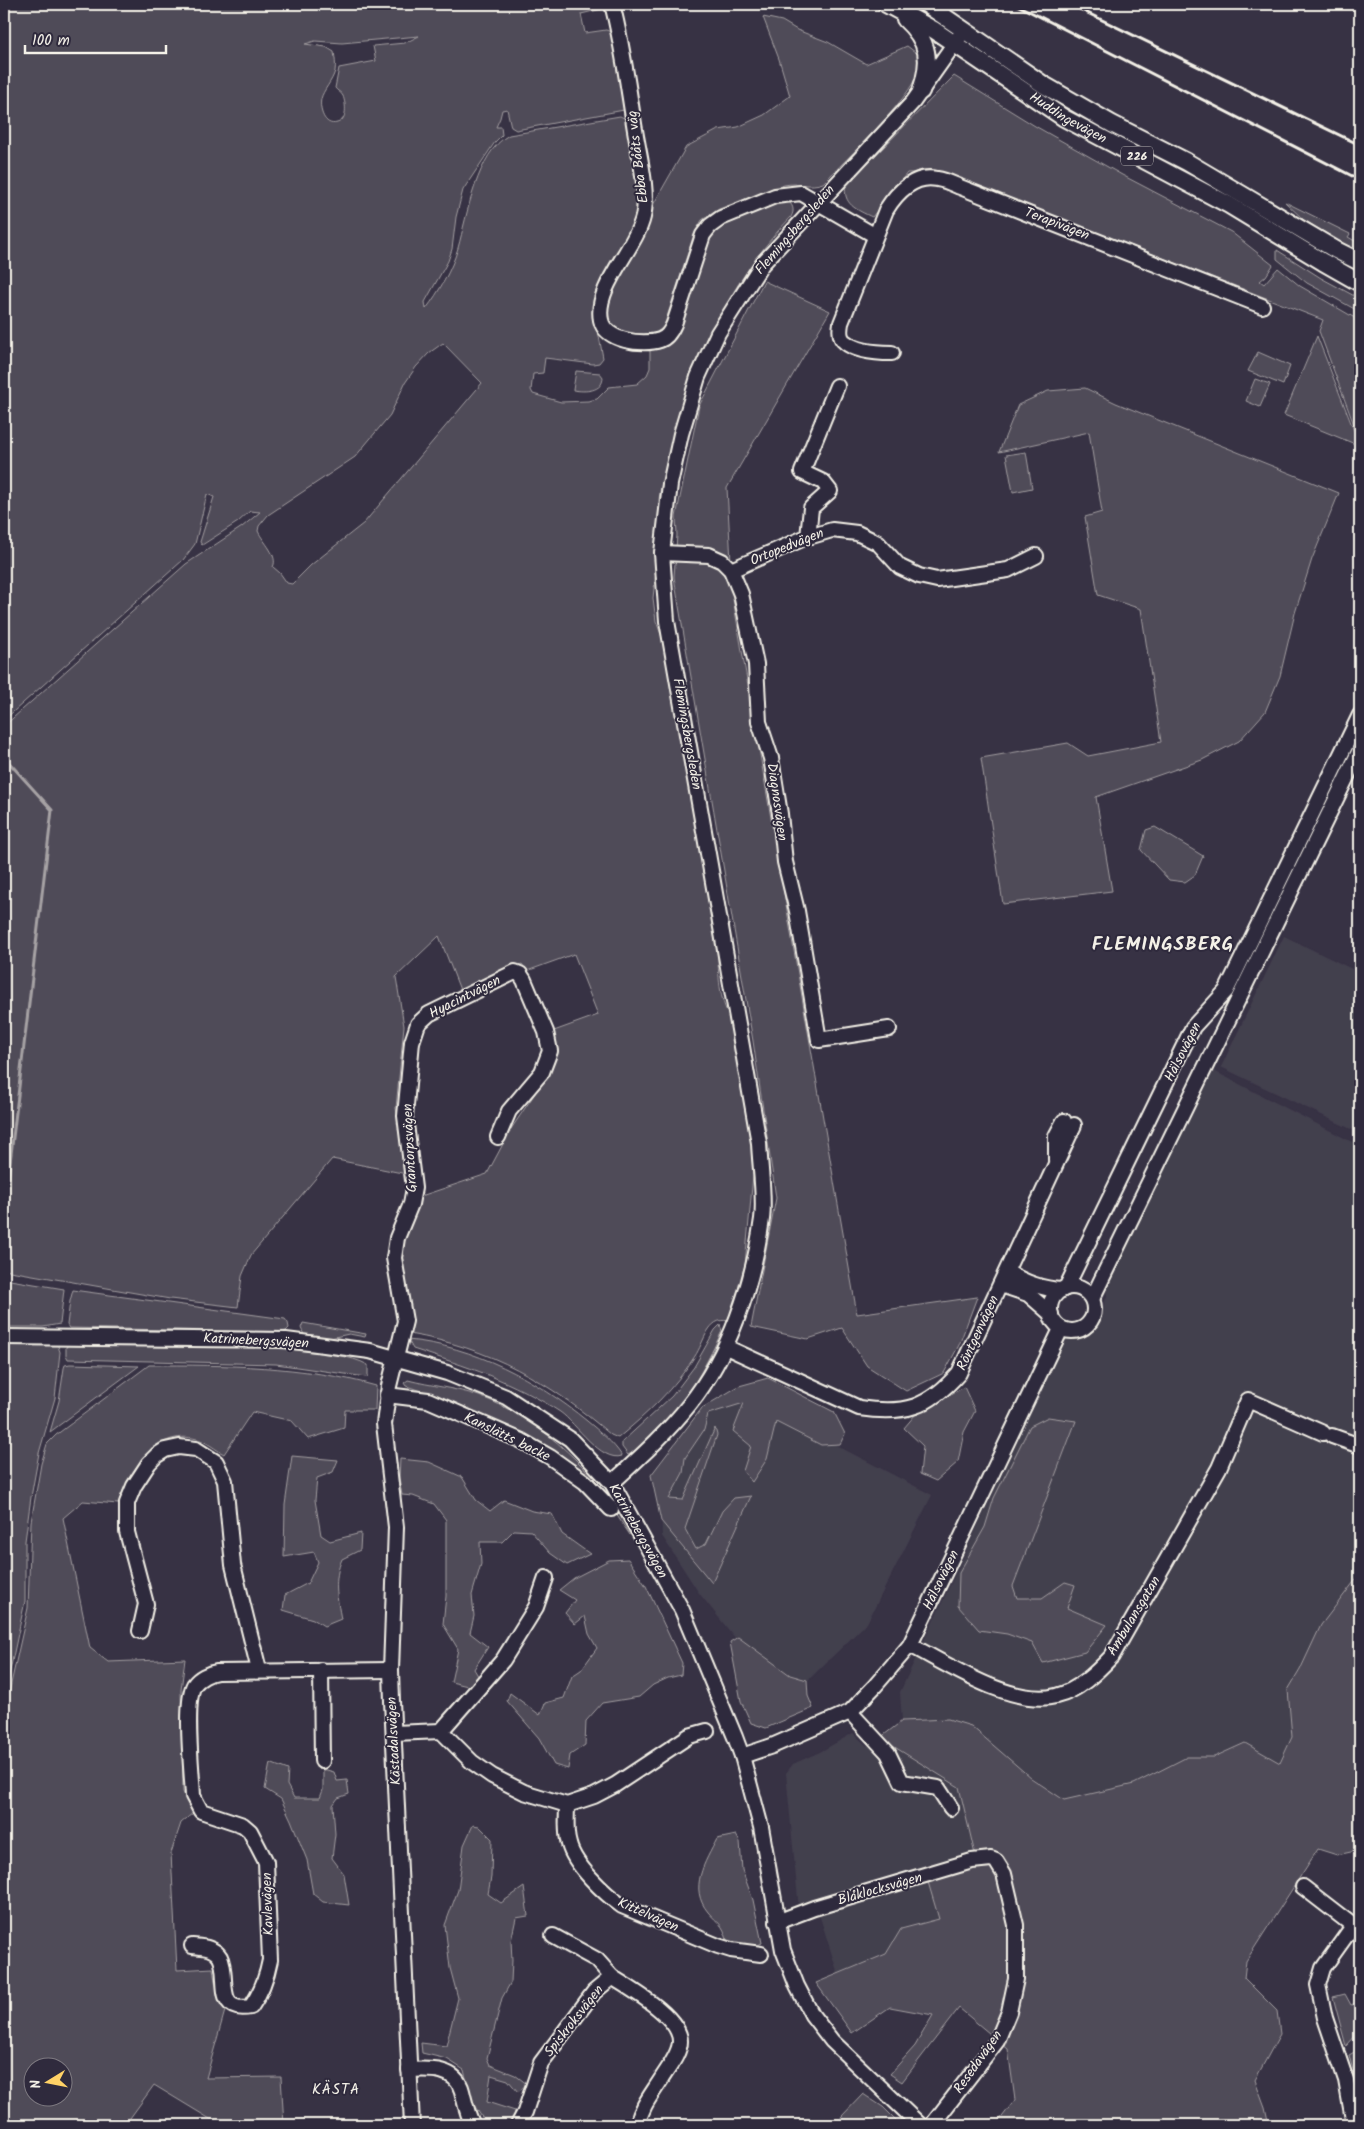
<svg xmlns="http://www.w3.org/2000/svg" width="1364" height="2129" font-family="Kalam,sans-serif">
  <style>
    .built { fill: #433f4e }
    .green { fill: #504b59; stroke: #a29ea0; fill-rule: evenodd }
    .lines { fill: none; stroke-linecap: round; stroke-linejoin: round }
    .stream { stroke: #a6a2a4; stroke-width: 3 }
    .minor-casing { stroke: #f4f1e8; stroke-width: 18 }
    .major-casing { stroke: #f4f1e8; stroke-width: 20 }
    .minor { stroke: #2f2a3d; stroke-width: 14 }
    .major { stroke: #2f2a3d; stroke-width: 16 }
    .rail { stroke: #f4f1e8; stroke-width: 3 }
    .labels { text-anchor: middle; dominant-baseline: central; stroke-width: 4; stroke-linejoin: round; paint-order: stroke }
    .shield { fill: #2f2a3d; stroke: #b9b5b5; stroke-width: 1 }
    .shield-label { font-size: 12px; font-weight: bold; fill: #f4f1e8 }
    .street-label { font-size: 14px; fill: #f4f1e8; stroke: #2f2a3d }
    .neighbourhood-label { font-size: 15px; letter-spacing: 1px; fill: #f4f1e8; stroke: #2f2a3d }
    .district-label { font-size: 19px; font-weight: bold; letter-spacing: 1px; fill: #f4f1e8; stroke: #2f2a3d }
  </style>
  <rect width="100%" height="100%" fill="#373244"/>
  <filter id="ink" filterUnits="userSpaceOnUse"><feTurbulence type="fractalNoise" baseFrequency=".02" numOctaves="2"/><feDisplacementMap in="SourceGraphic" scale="10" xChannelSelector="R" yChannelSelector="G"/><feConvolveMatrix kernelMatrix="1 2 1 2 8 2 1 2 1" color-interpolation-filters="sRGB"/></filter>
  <g filter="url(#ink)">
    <g class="built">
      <polygon points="1284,936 1360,973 1360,1116 1353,1130 1221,1067"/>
      <polygon points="1212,1070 1352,1142 1360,1126 1360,1574 1321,1625 1300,1670 1288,1690 1292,1737 1280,1763 1244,1743 1214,1757 1187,1757 1134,1784 1064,1800 948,1719 902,1721 900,1692 1065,1340 1093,1331 1107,1296 1106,1288"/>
      <polygon points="741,1396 932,1495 867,1623 802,1686 740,1644 699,1593 662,1536 661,1496 704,1412"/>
      <polygon points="853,1733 867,1746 880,1738 959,1787 977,1863 933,1900 939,1919 901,1929 886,1954 838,1974 820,1917 799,1910 786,1773 793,1764 820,1752"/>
    </g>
    <g class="green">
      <path d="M 4,4 L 607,4 L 602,9 L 581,14 L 585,33 L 606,30 L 611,32 L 624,110 L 516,130 L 511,127 L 507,109 L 502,110 L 500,118 L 496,127 L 501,127 L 502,135 L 495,142 L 463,190 L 456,217 L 452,249 L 448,261 L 425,302 L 426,309 C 439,292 452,269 458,248 C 467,216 477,152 509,135 L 620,116 L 628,120 L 639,190 L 638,216 L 595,314 L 603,358 L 599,363 L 593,364 L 545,358 L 543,373 L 533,374 L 531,390 L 533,394 L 561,402 L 588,401 L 597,399 L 609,387 L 637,384 L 647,375 L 650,368 L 650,347 L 661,346 L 672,340 L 707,240 L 718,226 L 778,201 L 787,200 C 793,205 795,210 791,217 C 728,282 689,368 669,455 C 666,469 660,486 659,500 C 659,511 663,523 665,534 L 657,539 L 656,571 L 653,598 L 656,621 L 663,640 L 716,940 C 720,967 716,989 728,1014 L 751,1134 L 753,1175 L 745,1265 L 735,1304 L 728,1321 C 708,1316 704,1343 695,1356 C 674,1389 648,1413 618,1438 L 611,1435 C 548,1381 492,1348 409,1334 C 412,1309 403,1289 400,1265 C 398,1242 411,1218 418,1197 L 487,1174 L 511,1129 L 550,1071 L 555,1041 L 554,1031 L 598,1015 L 574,954 L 527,971 L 522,964 L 460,990 L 439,936 L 396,977 L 404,1026 L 396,1108 L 407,1174 L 332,1159 L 251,1255 L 242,1276 L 238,1307 L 170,1299 L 4,1270 L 4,726 L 186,564 L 242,527 L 260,512 L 250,511 L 238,522 L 202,545 L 200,542 L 214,497 L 207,494 L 195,544 L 183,560 L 4,720 ZM 419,36 L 405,43 L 373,46 L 376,61 L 339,68 L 335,88 C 337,91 341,92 343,96 C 346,104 348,120 337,123 C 324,127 319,109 321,99 C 323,90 332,82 335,71 C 336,65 335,58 334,52 L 326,47 L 305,44 L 315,41 L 342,43 ZM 443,343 L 482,383 L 364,523 L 311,565 L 292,584 L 287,583 L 280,573 L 273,567 C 279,556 263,542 258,531 L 259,526 L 268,515 L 355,457 L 390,415 L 405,383 L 416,367 L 429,353 Z"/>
      <path d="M 763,17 L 782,21 L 797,30 L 828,42 L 866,64 L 907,46 L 915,52 L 921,53 C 920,59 920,66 918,72 C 909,101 846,159 823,183 C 810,188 798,182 784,185 L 719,209 L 702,220 L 694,234 L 664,326 C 644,346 625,335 605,322 L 607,300 L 649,212 L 686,147 L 718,130 L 738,127 L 764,115 L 790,96 L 779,59 Z"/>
      <path d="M 954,76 L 1035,126 L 1122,175 L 1231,232 L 1273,265 L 1266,276 L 1260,281 L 1264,284 L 1278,268 L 1300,286 L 1360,321 L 1360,441 L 1319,331 L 1323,320 L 941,172 L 907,173 L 872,217 C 857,210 842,204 846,185 Z"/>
      <polygon points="1285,202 1350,234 1348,237 1360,244 1360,253 1304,220"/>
      <polygon points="1277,250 1321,278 1360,299 1360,312 1307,283 1277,259"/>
      <polygon points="764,281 830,311 727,488 733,599 857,1314 977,1297 959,1345 944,1373 906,1391 867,1366 842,1328 808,1339 751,1327 776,1198 753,1041 674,577 677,535 676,517 699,406"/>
      <polygon points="1317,336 1360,446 1284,415"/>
      <polygon points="1258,352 1290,366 1283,385 1248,371"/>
      <path d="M 576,371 L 600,373 L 603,377 C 603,392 585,392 573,390 Z"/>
      <polygon points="1255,379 1270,384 1260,407 1246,401"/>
      <polygon points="1085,388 1116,403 1339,493 1312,559 1295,613 1280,676 1265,712 1239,741 1202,760 1096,797 1112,891 1003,904 981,758 1068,743 1088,756 1161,742 1141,609 1098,595 1085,517 1102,512 1089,432 999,452 1018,405 1048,391"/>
      <polygon points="1026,452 1032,488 1013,492 1006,455"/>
      <polygon points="1155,827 1203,856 1195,875 1185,882 1169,880 1141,850 1146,830"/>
      <polygon points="4,1279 64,1289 60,1324 43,1327 4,1327"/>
      <polygon points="73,1290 285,1319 288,1323 289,1328 286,1331 280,1332 69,1328 67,1325 70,1301"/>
      <polygon points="303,1323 366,1334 365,1337 349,1334 330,1338 304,1335 301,1328"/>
      <path d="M 720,1325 L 722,1331 C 702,1373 671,1434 628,1455 L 622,1447 L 622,1442 L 672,1396 L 694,1367 L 715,1330 Z"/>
      <path d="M 408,1340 C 474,1346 537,1380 587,1421 C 600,1432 613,1442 622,1456 C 601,1463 576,1423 560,1412 C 511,1380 468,1367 413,1349 Z"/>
      <polygon points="4,1344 55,1344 58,1346 60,1352 55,1398 39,1453 31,1497 25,1541 25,1601 4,1699"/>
      <path d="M 70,1344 C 148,1345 227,1342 305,1351 C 325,1354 350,1355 368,1365 L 368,1376 L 366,1377 L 276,1364 L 68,1359 L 66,1355 L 66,1347 Z"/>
      <polygon points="70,1364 139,1366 50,1432 59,1401 64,1368 65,1365"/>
      <path d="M 149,1365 C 226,1365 302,1365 376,1386 L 375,1410 L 345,1410 L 344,1428 L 308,1439 L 292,1421 L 252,1412 L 224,1454 C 216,1450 206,1441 197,1439 C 156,1428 129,1471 118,1504 L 83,1501 L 63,1518 L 90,1648 L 108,1662 L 185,1659 L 181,1690 L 183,1792 L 193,1813 L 181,1823 L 171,1853 L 177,1970 L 213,1968 C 215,1983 217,1995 226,2007 L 206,2078 L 281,2077 L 284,2125 L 220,2125 L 154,2085 L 125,2125 L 4,2125 L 4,1715 L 28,1608 L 31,1522 L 41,1464 L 47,1444 L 56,1435 ZM 32,2066 L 62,2066 L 62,2096 L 32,2096 Z"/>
      <polygon points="768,1378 834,1412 845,1434 840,1444 821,1445 776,1422 767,1459 752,1482 743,1471 751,1446 733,1431 744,1403 708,1414 704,1430 685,1458 683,1473 669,1499 683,1500 715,1428 717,1435 685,1529 696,1549 706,1544 722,1511 734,1498 751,1496 712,1583 661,1521 651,1475 702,1408 739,1386"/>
      <path d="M 408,1380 C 431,1386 456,1388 479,1396 C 544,1420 598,1475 634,1533 L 630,1535 L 602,1493 L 426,1392 L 406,1386 L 404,1383 Z"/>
      <polygon points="964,1387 975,1411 964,1432 958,1462 936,1481 920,1474 923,1446 904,1428 915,1415"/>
      <polygon points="1048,1417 1076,1421 1013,1586 1017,1598 1042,1598 1065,1582 1075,1585 1067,1608 1107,1625 1085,1652 1043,1663 1032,1643 1007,1634 979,1630 958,1606 959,1573 985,1527 994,1498 1030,1426"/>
      <path d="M 292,1456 L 338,1460 L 333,1472 L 317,1478 L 315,1500 L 321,1535 L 330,1541 L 361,1533 L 360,1550 L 342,1559 C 333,1580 337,1598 341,1619 L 324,1626 L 313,1619 L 283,1610 L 285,1595 L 308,1583 L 318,1562 L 314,1552 L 284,1557 L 285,1505 Z"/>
      <polygon points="400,1459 429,1462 462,1477 476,1500 490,1511 504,1500 532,1511 552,1514 562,1534 590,1554 567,1565 550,1553 531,1531 514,1530 502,1542 480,1542 481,1564 472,1595 474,1616 470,1633 488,1647 474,1669 480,1679 472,1687 451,1682 458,1649 443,1624 446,1596 446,1520 434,1504 413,1496 402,1495 399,1478"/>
      <polygon points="628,1559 646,1586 682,1663 681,1675 668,1678 653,1685 639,1697 602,1703 586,1721 585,1745 570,1755 568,1769 554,1765 539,1738 507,1701 510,1693 540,1715 545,1703 564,1698 572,1676 581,1670 597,1648 589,1634 585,1616 575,1624 565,1613 575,1600 559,1590 574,1578 609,1560"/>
      <polygon points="1360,1574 1360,1850 1337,1855 1318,1849 1246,1961 1244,1978 1277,2011 1280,2034 1255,2080 1265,2107 1269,2125 996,2125 1015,2100 1008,2049 959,2008 902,2082 890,2074 915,2046 933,2015 890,2007 852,2033 816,1983 886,1954 901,1929 939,1919 928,1882 977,1863 959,1787 880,1738 902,1721 948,1719 971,1726 1031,1778 1064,1800 1134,1784 1187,1757 1214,1757 1245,1743 1280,1763 1292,1737 1288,1690 1300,1670 1321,1625"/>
      <polygon points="738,1637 790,1675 807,1680 808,1696 813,1708 766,1728 751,1723 741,1701 730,1642"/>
      <polygon points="270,1763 288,1770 287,1785 294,1798 320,1798 323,1790 323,1769 334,1772 337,1781 347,1780 349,1794 338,1798 333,1805 335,1834 332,1858 344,1874 349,1905 323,1902 313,1894 307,1860 291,1820 281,1799 265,1789"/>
      <polygon points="473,1825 479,1826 492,1839 491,1877 488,1894 501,1903 524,1887 528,1916 516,1918 511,1941 512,1960 511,1982 502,1998 487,2058 490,2065 515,2075 527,2084 518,2092 508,2080 491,2075 487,2102 515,2111 514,2117 505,2125 487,2125 472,2102 464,2070 447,2059 422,2053 421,2043 446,2046 458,1998 450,1968 445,1925 458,1890 464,1845"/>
      <path d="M 736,1835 L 740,1842 L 742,1870 L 753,1900 L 762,1943 L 754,1947 L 727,1940 C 723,1923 718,1924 708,1912 C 688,1888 705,1862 717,1839 Z"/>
      <polygon points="1345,1994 1351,2005 1360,2001 1360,2031 1346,2046 1333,1997"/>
      <polygon points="1360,2049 1360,2096 1349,2055"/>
      <polygon points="863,2094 883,2107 901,2125 844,2125 841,2117"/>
    </g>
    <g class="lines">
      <polyline class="stream" points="4,757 52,810 4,1213"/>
      <defs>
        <g id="minor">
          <path d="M 612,4 C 623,46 628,88 635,130 C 639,155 649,192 643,217 C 636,248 594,287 601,320 C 605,341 643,346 660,340 C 667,338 671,331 674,324 L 703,235 L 710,226 L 721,218 L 775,196 L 801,193 L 874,235"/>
          <path d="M 892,353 C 877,353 857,352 845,342 C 839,338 840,329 841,323 L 886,210 C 897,192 915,174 937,179 C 945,180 953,184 960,187 L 1262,306"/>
          <polyline points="808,537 811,508 830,491 823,482 802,472 837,386"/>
          <polyline points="662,553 709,555 722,561 731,570 741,594 756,664 759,722 771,758 780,814 785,862 797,911 819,1040 889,1029"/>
          <polyline points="731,570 802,539 832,530 857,533 878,543 900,567 919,576 937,580 1008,570 1036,556"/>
          <polyline points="1056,1160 1056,1136 1064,1121"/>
          <path d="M 1007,1272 C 1025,1282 1041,1289 1062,1290"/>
          <polyline points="1001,1285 1028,1294 1051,1314"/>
          <circle cx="1072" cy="1309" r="22"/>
          <polyline points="1066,1288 1193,1027 1226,991 1232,979 1360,715"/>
          <polyline points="1092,1299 1360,750"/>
          <polyline points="4,1337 286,1340 370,1351 447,1373 506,1397 570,1439 612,1483 682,1610 735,1737 742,1756 761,1827 783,1950 797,1986 812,2015 832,2041 920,2125"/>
          <path d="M 726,1347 L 859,1408 C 905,1415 928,1408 959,1373 L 1074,1125"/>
          <polyline points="387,1395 428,1400 522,1441 550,1457 585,1482 611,1509"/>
          <polyline points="1332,1436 1360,1446"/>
          <path d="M 612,1483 C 639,1458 667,1433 689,1405 C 730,1354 753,1284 762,1219 C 765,1198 760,1166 759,1143 L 667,621 L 662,553 L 670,484 L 681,434 L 698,377 L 718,333 L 762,264 L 913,102 L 964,30"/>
          <polyline points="140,1631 146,1604 127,1532 127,1503 134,1486 149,1463 157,1455 165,1450 179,1447 196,1449 216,1462 225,1481 233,1565 259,1670"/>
          <path d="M 910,1645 C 949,1665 1012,1707 1056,1696 C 1078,1691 1097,1672 1112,1656 L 1219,1468 L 1248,1400 L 1323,1433"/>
          <polyline points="321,1670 322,1761"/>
          <polyline points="850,1712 888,1753 902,1782 938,1788 951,1808"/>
          <polyline points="441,1731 503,1660 536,1607 546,1578"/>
          <polyline points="394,1733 441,1731 472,1762 492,1776 524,1792 567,1805 594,1796 615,1785 689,1736 707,1731"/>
          <polyline points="742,1756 772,1746 850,1712 874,1687 910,1645 1061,1329"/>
          <path d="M 567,1805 C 567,1818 565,1832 569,1844 C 574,1865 605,1894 622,1906 L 718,1946 L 731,1950 L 761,1954"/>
          <polyline points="1303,1887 1360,1931"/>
          <polyline points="777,1922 814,1908 972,1861 991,1859 996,1861 1004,1874 1016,1925 1016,1979 1009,2012 997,2041 932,2125"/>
          <polyline points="1353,1926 1323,1968 1318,1985 1325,2018 1346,2080 1354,2125"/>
          <polyline points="553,1936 597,1960 612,1977"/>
          <path d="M 192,1946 C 202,1947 214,1947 220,1957 C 230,1976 213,2014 251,2007 C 260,1994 267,1976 270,1960 L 266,1862 L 250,1831 L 243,1825 L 201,1811 L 193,1796 C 192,1773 184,1703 194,1685 C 199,1678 209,1673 217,1672 L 391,1670"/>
          <path d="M 409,2070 C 429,2069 456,2067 462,2091 C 465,2103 467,2114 473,2125"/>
          <polyline points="412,2125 392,1701 391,1670 396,1527 384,1424 389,1386 405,1321 394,1258 397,1238 411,1204 414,1188 405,1116 412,1042 418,1024 429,1014 515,972 520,974 524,980 546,1032 550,1051 542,1072 509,1111 498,1137"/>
          <path d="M 518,2125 L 525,2112 L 541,2063 L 594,1992 L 612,1977 C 630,1989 680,2016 680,2041 C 680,2054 668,2068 662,2078 C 650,2097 643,2104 637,2125"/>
        </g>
        <g id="major">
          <path id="s1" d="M 886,4 L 934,30 L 1064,118 L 1229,205 L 1323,262 L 1360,283"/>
          <polyline points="926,4 1044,85 1112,124 1187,162 1336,250 1360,262"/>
          <path d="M 905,19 C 930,42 931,61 921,91"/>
        </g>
      </defs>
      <use href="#minor" class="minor-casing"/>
      <use href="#major" class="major-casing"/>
      <use href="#minor" class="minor"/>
      <use href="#major" class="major"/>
      <g class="rail">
        <polyline points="1015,4 1360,180"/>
        <polyline points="1069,4 1360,145"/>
      </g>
    </g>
  </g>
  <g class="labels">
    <rect class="shield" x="1121" y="146.5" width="32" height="19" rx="4"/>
    <g class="shield-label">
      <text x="1137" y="156">226</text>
    </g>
    <g class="street-label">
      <text stroke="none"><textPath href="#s1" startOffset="215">Huddingevägen</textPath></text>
      <text transform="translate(638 157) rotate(-97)">Ebba Bååts väg</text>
      <text transform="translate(1057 224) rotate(21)">Terapivägen</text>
      <text transform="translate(795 230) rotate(-49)">Flemingsbergsleden</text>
      <text transform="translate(787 547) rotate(-22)">Ortopedvägen</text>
      <text transform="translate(687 734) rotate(80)">Flemingsbergsleden</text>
      <text transform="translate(777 802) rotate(82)">Diagnosvägen</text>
      <text transform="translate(465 997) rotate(-27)">Hyacintvägen</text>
      <text transform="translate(1183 1052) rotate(-63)">Hälsovägen</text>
      <text transform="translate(410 1148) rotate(-93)">Grantorpsvägen</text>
      <text transform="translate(978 1333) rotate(-65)">Röntgenvägen</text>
      <text transform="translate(256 1341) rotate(3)">Katrinebergsvägen</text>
      <text transform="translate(507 1437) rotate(26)">Kanslätts backe</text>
      <text transform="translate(638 1531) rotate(61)">Katrinebergsvägen</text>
      <text transform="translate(941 1580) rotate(-64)">Hälsovägen</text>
      <text transform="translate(1134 1616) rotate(-59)">Ambulansgatan</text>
      <text transform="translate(394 1741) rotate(-93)">Kästadalsvägen</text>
      <text transform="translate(880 1889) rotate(-16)">Blåklocksvägen</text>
      <text transform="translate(268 1904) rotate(-92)">Kavlevägen</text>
      <text transform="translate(648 1915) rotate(24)">Kittelvägen</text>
      <text transform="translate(574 2021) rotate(-52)">Spiskroksvägen</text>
      <text transform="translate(978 2062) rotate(-55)">Resedavägen</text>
    </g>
    <g class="neighbourhood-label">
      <text x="336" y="2090">KÄSTA</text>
    </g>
    <g class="district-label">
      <text x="1163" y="945">FLEMINGSBERG</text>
    </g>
  </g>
  <rect width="1364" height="2129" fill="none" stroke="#2f2a3d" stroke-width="20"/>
  <rect x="10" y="10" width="1344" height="2109" fill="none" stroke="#f4f1e8" stroke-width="2" filter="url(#ink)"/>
  <g transform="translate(48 2082) rotate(260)"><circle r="24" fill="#2f2a3d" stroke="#7e7a81"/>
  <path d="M0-4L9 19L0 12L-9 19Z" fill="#ffd166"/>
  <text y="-8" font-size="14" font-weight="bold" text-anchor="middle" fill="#f4f1e8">N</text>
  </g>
  <path d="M25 45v8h141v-8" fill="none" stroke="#f4f1e8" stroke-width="2.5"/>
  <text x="32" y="45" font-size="15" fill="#f4f1e8" stroke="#2f2a3d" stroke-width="4" paint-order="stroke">100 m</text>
</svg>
